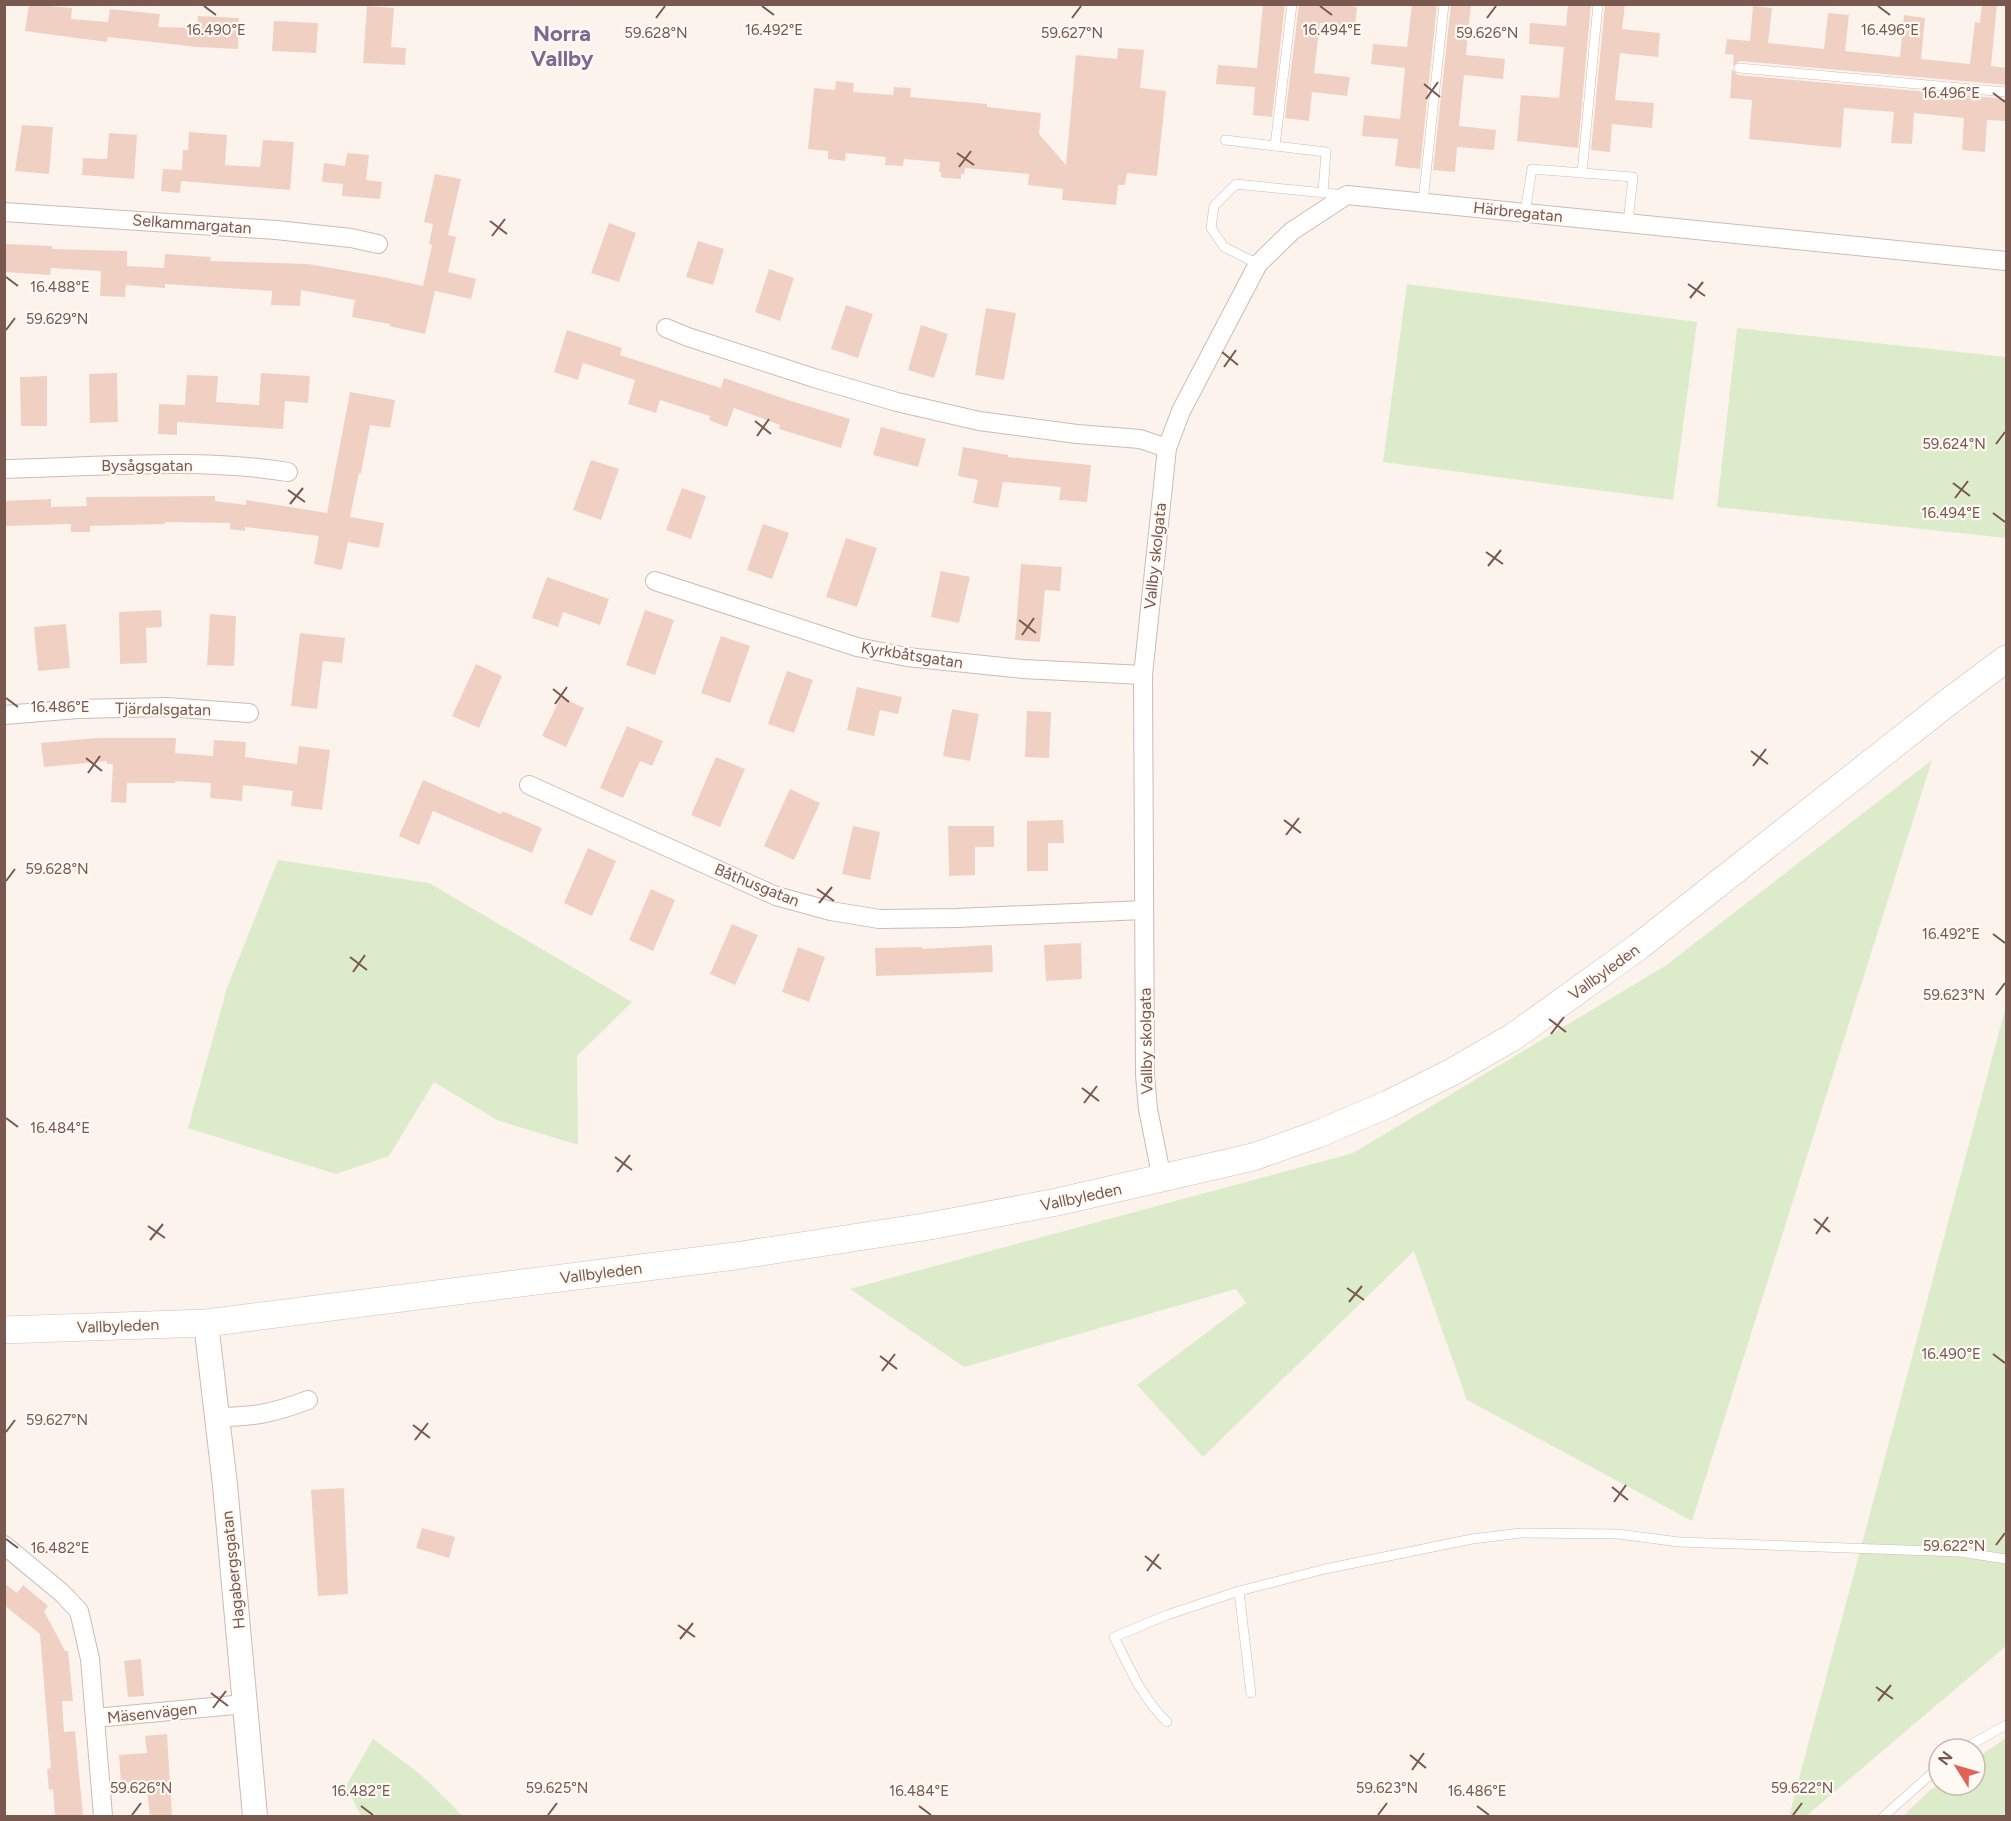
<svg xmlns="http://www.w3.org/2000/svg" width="2011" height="1821" font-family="Figtree,sans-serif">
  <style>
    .green { fill: #dcebca }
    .building { fill: #f1d0c4 }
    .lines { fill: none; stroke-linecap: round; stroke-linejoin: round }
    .service-casing { stroke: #cfbab1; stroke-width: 10 }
    .minor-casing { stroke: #cfbab1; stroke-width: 20 }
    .tertiary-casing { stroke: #cfbab1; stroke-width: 26 }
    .secondary-casing { stroke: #d5bcb1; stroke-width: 28 }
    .service { stroke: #fff; stroke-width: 9 }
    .minor { stroke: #fff; stroke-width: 18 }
    .tertiary { stroke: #fff; stroke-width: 24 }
    .secondary { stroke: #fff; stroke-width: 27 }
    .ticks { fill: none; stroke: #78584f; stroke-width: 2 }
    .labels { text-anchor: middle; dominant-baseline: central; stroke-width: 4.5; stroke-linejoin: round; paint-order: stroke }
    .street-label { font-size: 16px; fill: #78584f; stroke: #fff9f3 }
    .district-label { font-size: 22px; font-weight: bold; fill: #7e6793; stroke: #fff9f3 }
    .ticks-label { font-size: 15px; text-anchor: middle; fill: #78584f; stroke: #fff9f3; stroke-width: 4.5; stroke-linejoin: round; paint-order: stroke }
  </style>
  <rect width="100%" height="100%" fill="#fcf4ec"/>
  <g class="green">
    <polygon points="1407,284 1697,322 1673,500 1383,462"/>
    <polygon points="1737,328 2006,357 2006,538 1717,507"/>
    <polygon points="1932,760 1692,1521 1467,1400 1414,1251 1203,1457 1137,1385 1246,1303 1236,1289 964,1367 850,1289 1353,1153 1665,966"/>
    <polygon points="278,860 429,883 632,1002 577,1056 578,1145 497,1120 434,1082 389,1156 336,1174 188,1128 227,988"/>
    <polygon points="2006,1006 2006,1646 1806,1816 1789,1816"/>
    <polygon points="2006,1738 2006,1816 1903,1816 1929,1791 1939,1784 1975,1785 1975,1759"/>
    <polygon points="373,1739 420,1774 463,1816 361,1816 346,1786"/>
  </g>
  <g class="building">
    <polygon points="29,4 72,8 71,19 108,22 110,9 160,14 158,27 197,28 198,16 239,18 238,49 197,47 108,37 107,42 25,31"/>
    <polygon points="1263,4 1285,4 1272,117 1253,115 1255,87 1216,84 1218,65 1257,68"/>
    <polygon points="1299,4 1337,4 1357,7 1355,27 1320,23 1314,73 1350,77 1347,96 1312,92 1309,121 1285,118"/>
    <polygon points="1412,4 1437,4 1420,169 1395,166 1398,139 1362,136 1364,115 1400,119 1405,68 1371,64 1373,44 1407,47"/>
    <polygon points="1451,4 1471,4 1466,55 1505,59 1503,79 1464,75 1459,126 1496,130 1494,150 1457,147 1455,172 1433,170"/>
    <polygon points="1568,4 1591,4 1578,148 1517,141 1521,95 1559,98 1564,47 1529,44 1530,23 1566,26"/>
    <polygon points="1605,4 1625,4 1622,29 1660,33 1658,57 1620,53 1615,100 1654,103 1652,128 1612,124 1610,152 1591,150"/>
    <polygon points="1982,4 1997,4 1991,66 2007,68 2007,85 1740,61 1733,66 1734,55 1725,54 1727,39 1750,41 1753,6 1772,8 1768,43 1824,49 1828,13 1849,15 1845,51 1900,57 1904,15 1925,18 1921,59 1970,64 1975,22 1980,23"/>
    <polygon points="367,6 394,8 391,47 406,48 405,65 363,63"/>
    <polygon points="274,21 318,23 316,53 272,51"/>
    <polygon points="1118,48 1144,50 1140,88 1166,91 1157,176 1127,173 1125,185 1118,185 1116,205 1062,200 1063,189 1028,185 1029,174 965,168 964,174 961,174 961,179 946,178 941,177 941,172 939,172 940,162 904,159 903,166 885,165 886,157 846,153 845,161 828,159 828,151 808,149 814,88 835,90 836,81 854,83 853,92 893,95 894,87 911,88 910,97 987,104 987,107 1041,113 1039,134 1066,165 1076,55 1117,59"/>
    <polygon points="1732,69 1738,75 2007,99 2007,121 1987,120 1985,152 1962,150 1964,118 1914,113 1912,144 1891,143 1894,112 1844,108 1841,148 1749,139 1752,100 1730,98"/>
    <polygon points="22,125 53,127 49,174 15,171"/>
    <polygon points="189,132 227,135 225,165 260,167 263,140 294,142 290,190 181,181 180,193 161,191 163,169 182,170 183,150 188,150"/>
    <polygon points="109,133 137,135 134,179 82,175 83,158 107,159"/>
    <polygon points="347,153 369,155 366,180 382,182 380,199 342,196 343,184 322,182 324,163 345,166"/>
    <polygon points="435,174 461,179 448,235 456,237 448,272 476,279 471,299 435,291 425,334 389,326 390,324 352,317 355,300 301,290 300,306 271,305 272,291 165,284 165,288 126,285 125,297 100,296 101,271 51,268 50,275 4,272 4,244 52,246 52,249 127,251 127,266 164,268 165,254 211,257 210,261 308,264 383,277 423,286 432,245 429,244 433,224 424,222"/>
    <polygon points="609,223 636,233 619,282 591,273"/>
    <polygon points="698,241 724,249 713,285 686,277"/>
    <polygon points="769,269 794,278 780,321 755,312"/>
    <polygon points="846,305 873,314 858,358 831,349"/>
    <polygon points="986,308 1016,313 1004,380 975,375"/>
    <polygon points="921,325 948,334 934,378 908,370"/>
    <polygon points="567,330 622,348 620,355 721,388 724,378 788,400 850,419 841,448 779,429 780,425 734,408 727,427 709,420 710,416 660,400 656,413 628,404 635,380 583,363 578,380 554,372"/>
    <polygon points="117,373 118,422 90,423 89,374"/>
    <polygon points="261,373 310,376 308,403 285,401 283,429 177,422 177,435 158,434 159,404 185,405 187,375 218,376 216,402 259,405"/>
    <polygon points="47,376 47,426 21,426 20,377"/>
    <polygon points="350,392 395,400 390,428 370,425 361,473 359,473 350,517 384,523 379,548 348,542 342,570 314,564 319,536 245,527 245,531 230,529 230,523 165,522 165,524 90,526 90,532 71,532 71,524 4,526 4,501 51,499 51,507 87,506 86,497 215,496 215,501 246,505 246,500 327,513"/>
    <polygon points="881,427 926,439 918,467 873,455"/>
    <polygon points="963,447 1008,455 1008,457 1091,465 1087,502 1059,500 1061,487 1003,482 998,508 973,503 978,480 958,476"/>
    <polygon points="591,460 619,469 601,520 573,510"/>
    <polygon points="682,488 706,496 691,539 666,530"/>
    <polygon points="763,524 789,533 772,579 747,570"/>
    <polygon points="846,538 877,548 857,607 826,597"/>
    <polygon points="1021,564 1062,567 1060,591 1045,590 1040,642 1015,640"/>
    <polygon points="941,571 970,577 959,623 931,617"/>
    <polygon points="547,577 609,599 600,625 563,612 558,627 532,618"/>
    <polygon points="161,610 162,627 146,628 147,663 120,664 119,612"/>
    <polygon points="645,610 674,620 655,675 626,665"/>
    <polygon points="210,614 236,616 234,666 207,665"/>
    <polygon points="66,624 70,668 38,671 34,627"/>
    <polygon points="300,633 345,638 342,663 323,661 317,709 291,706"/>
    <polygon points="721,636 750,646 730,703 701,693"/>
    <polygon points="476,664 502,676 479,728 452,716"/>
    <polygon points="787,671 813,680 794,733 768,724"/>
    <polygon points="857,687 902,697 898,714 880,710 874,736 847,730"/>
    <polygon points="561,697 584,708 566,747 542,736"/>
    <polygon points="952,709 979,714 970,761 943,756"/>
    <polygon points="1027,711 1051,712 1049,758 1025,757"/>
    <polygon points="627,726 663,741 652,766 640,761 623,798 600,788"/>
    <polygon points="97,738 176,738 175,753 213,756 214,740 246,742 245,757 297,764 299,746 330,750 322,810 291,806 293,791 243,785 242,801 210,798 211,783 175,781 175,783 127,783 126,803 111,802 113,764 107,764 107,761 44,767 41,743"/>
    <polygon points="716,757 745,769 720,827 691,815"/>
    <polygon points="423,780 501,814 502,811 542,828 532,853 433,811 419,845 399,836"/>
    <polygon points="790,789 820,803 794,860 764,846"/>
    <polygon points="1063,820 1064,843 1048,843 1048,871 1027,871 1027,821"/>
    <polygon points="853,826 880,832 870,880 842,874"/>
    <polygon points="948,826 994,826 994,847 975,847 975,875 949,876"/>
    <polygon points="588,848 616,861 592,916 564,903"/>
    <polygon points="651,889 675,900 653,951 629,940"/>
    <polygon points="732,924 758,935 735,985 710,974"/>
    <polygon points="1081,943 1082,979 1046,981 1044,945"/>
    <polygon points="992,945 993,972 876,976 875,948 922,947 922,949"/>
    <polygon points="798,947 825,957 809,1002 782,992"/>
    <polygon points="344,1488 348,1594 318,1596 311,1490"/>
    <polygon points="422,1528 455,1537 449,1558 416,1548"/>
    <polygon points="4,1583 17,1593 23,1585 48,1606 44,1611 65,1651 68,1651 73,1701 62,1701 64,1732 75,1731 83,1816 55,1816 53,1789 49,1790 47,1769 51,1768 40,1634 4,1605"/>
    <polygon points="141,1659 144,1696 128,1697 124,1661"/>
    <polygon points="167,1734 172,1816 150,1816 146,1781 121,1783 119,1755 147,1753 145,1736"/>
  </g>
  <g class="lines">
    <defs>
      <g id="service">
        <polyline points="1292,4 1275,146 1326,152 1323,192"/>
        <polyline points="1739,68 2006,92"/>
        <polyline points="1225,140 1275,146"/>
        <polyline points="1582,173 1598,4"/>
        <polyline points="1423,202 1444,4"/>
        <polyline points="1525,212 1532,169 1633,177 1628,222"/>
        <polyline points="1258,264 1224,247 1211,228 1214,206 1236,184 1345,195"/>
        <polyline points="1239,1591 1251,1693"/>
        <path d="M 1167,1722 C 1142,1698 1129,1667 1114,1637 L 1167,1615 L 1239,1591 L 1325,1569 L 1472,1539 L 1521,1533 L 1618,1534 L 1679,1542 L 1960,1552 L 2006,1559"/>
        <polyline points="1963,1749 2006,1725"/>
        <polyline points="1884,1816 1939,1767"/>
      </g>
      <g id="minor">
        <polyline points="4,212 276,230 351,238 378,244"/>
        <polyline points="666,328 688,337 814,378 897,402 979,421 1077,434 1140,439 1167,448"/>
        <path d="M 4,469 C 98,467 196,457 288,472"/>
        <polyline points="655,581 857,647 907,657 1023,669 1143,675"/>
        <polyline points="4,715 78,709 166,707 249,713"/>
        <polyline points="529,785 776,896 831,911 879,919 956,918 1144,910"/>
        <polyline points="1162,1179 1148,1109 1145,1075 1143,675 1167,448 1181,411 1258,264 1292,231 1347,195 2006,261"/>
        <path d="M 217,1417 C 254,1417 274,1413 308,1400"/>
        <polyline points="4,1545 62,1593 79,1611 90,1659 103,1816"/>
        <polyline points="95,1718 245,1704"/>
      </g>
      <polyline id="tertiary" points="206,1323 225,1485 255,1816"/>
      <polyline id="secondary" points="4,1330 206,1323 735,1256 930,1226 1057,1202 1253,1157 1318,1134 1388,1104 1452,1072 1513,1037 1638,947 1947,703 2006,659"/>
    </defs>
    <use href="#service" class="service-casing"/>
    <use href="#minor" class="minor-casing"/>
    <use href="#tertiary" class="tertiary-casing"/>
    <use href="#secondary" class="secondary-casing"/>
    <use href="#service" class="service"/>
    <use href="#minor" class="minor"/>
    <use href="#tertiary" class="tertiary"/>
    <use href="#secondary" class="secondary"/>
  </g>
  <path class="ticks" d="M 204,6 L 216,15M 762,6 L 774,15M 1320,6 L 1332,15M 1878,6 L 1890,15M 656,18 L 665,6M 1072,18 L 1081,6M 1487,18 L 1496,6M 1424,84 L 1440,97M 1993,93 L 2005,102M 1426,99 L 1438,82M 957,153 L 974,165M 959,167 L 971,151M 490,221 L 507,234M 492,236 L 505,219M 6,277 L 18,286M 1688,284 L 1705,296M 1690,298 L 1703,282M 6,330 L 15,318M 1222,352 L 1238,365M 1224,367 L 1236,350M 755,421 L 771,434M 757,436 L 769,419M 1996,444 L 2005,432M 1953,483 L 1970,496M 288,490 L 305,502M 1955,498 L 1968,481M 290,504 L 303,488M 1993,513 L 2005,522M 1486,552 L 1503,564M 1488,566 L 1501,550M 1019,620 L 1036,633M 1022,635 L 1034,618M 553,689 L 569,702M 6,698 L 18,707M 555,704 L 567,687M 1751,751 L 1768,764M 86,758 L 102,771M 1753,766 L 1766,749M 88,773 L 100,756M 1284,820 L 1301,833M 1286,835 L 1299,818M 6,881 L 15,869M 817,889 L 834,901M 819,903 L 832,887M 1993,934 L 2005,943M 350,957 L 367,970M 353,972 L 365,955M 1996,995 L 2005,983M 1549,1019 L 1566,1032M 1551,1034 L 1564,1017M 1082,1088 L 1099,1101M 1084,1103 L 1097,1086M 6,1118 L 18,1127M 615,1157 L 632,1170M 617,1172 L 630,1155M 1814,1219 L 1830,1232M 148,1226 L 165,1238M 1816,1234 L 1828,1217M 150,1240 L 163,1224M 1347,1288 L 1364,1300M 1349,1302 L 1362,1286M 1993,1354 L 2005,1363M 880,1356 L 897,1369M 882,1371 L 895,1354M 413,1425 L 430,1438M 6,1432 L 15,1420M 415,1440 L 428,1423M 1612,1487 L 1628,1500M 1614,1502 L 1626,1485M 6,1539 L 18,1548M 1996,1545 L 2005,1533M 1145,1556 L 1161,1569M 1147,1571 L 1159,1554M 678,1625 L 695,1637M 680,1639 L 693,1623M 1876,1687 L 1893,1699M 211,1693 L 228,1706M 1878,1701 L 1891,1685M 213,1708 L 226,1691M 1410,1755 L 1426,1768M 1412,1770 L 1424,1753M 361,1806 L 373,1815M 919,1806 L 931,1815M 1477,1806 L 1489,1815M 132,1815 L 141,1803M 548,1815 L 557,1803M 1378,1815 L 1387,1803M 1793,1815 L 1802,1803"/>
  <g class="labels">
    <g class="street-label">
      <text transform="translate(1518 212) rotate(6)">Härbregatan</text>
      <text transform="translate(192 224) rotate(4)">Selkammargatan</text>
      <text x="147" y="465">Bysågsgatan</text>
      <text transform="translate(1155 556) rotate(-84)">Vallby skolgata</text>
      <text transform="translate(912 655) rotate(9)">Kyrkbåtsgatan</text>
      <text transform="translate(163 709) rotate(1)">Tjärdalsgatan</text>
      <text transform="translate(757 885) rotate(22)">Båthusgatan</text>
      <text transform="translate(1604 972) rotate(-36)">Vallbyleden</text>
      <text transform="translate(1146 1041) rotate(-91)">Vallby skolgata</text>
      <text transform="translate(1081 1197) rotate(-12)">Vallbyleden</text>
      <text transform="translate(601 1273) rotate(-7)">Vallbyleden</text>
      <text transform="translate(118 1326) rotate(-2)">Vallbyleden</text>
      <text transform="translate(233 1570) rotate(-96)">Hagabergsgatan</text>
      <text transform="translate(152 1713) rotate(-6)">Mäsenvägen</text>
    </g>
    <g class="district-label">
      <text x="562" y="33">Norra<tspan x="562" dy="25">Vallby</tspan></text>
    </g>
  </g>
  <g class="ticks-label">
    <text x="216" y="35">16.490°E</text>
    <text x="774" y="35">16.492°E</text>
    <text x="1332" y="35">16.494°E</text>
    <text x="1890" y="35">16.496°E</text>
    <text x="656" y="38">59.628°N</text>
    <text x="1072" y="38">59.627°N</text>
    <text x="1487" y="38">59.626°N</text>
    <text x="1951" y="98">16.496°E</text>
    <text x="60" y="292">16.488°E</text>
    <text x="57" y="324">59.629°N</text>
    <text x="1954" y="449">59.624°N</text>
    <text x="1951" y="518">16.494°E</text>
    <text x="60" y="712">16.486°E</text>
    <text x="57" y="874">59.628°N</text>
    <text x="1951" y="939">16.492°E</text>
    <text x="1954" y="1000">59.623°N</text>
    <text x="60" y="1133">16.484°E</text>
    <text x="1951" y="1359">16.490°E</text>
    <text x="57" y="1425">59.627°N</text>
    <text x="1954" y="1551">59.622°N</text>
    <text x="60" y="1553">16.482°E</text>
    <text x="141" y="1793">59.626°N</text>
    <text x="557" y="1793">59.625°N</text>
    <text x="1387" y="1793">59.623°N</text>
    <text x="1802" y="1793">59.622°N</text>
    <text x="361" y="1796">16.482°E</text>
    <text x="919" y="1796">16.484°E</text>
    <text x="1477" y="1796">16.486°E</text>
  </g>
  <rect width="2011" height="1821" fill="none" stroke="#78584f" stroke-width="12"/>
  <g transform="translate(1957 1767) rotate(307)"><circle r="28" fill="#fff9f3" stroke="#c9b9b1" stroke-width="1.5"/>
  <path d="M0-4.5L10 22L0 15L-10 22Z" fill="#e16356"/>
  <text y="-9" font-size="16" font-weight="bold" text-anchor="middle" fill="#78584f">N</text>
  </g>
</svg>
